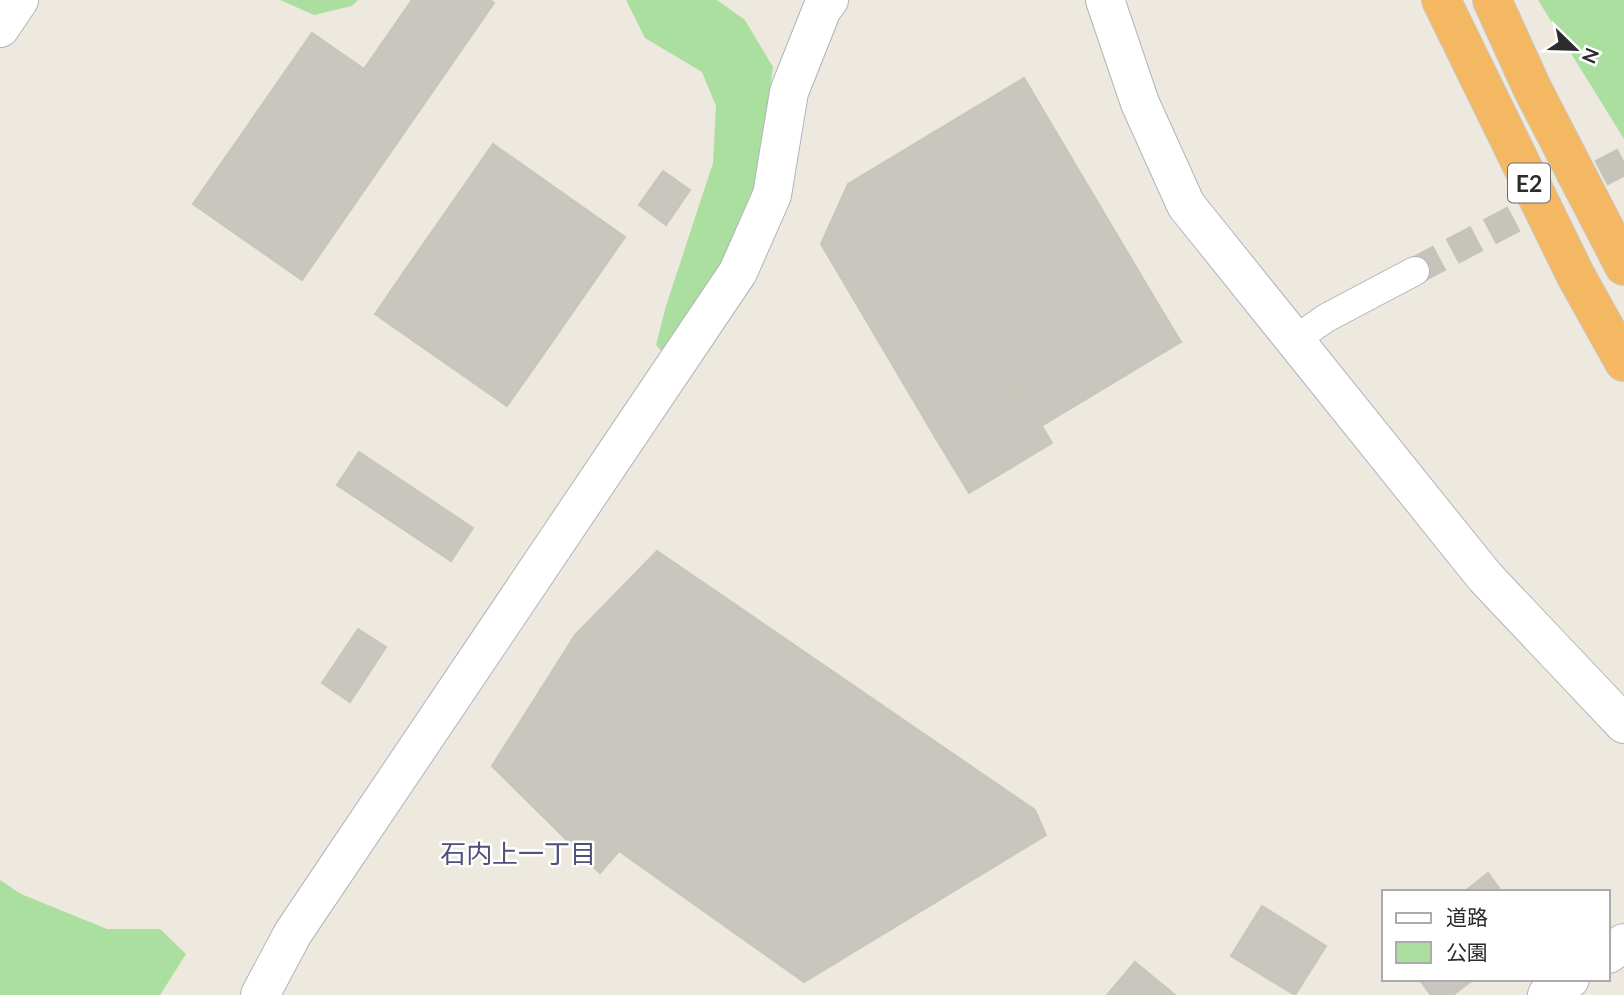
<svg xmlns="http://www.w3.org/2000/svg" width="1624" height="995" font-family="Lato,'Noto Sans JP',sans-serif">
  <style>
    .green { fill: #abdf9f }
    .building { fill: #c8c6be; stroke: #c8c5b9; stroke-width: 2 }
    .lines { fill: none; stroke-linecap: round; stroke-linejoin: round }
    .street-tunnel { stroke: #c6c3bb; stroke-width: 28; stroke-dasharray: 28 14; stroke-linecap: butt }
    .street-casing { stroke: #b2b3be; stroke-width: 30 }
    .secondary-casing { stroke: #b2b3be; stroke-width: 40 }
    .highway-casing { stroke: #c8c8c8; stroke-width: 40 }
    .street { stroke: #fff; stroke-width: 28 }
    .secondary { stroke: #fff; stroke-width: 38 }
    .highway { stroke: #f5b862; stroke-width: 38 }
    .labels { text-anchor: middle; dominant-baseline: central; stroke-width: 5; stroke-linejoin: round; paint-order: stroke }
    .shield { fill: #fff; stroke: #6b6b6b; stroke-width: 2 }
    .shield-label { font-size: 23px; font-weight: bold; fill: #2c2c2c }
    .neighbourhood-label { font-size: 26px; fill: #4e507a; stroke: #fff }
  </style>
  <rect width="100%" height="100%" fill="#ede9df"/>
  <g class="green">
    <polygon points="280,0 358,0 352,6 314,15"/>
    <polygon points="626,0 717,0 745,20 773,67 756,188 726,260 667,358 656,345 666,306 713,163 716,106 702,72 645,38"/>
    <polygon points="1538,0 1624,0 1624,139"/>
    <polygon points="0,880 21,894 107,929 160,929 186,954 160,995 0,995"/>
  </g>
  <g class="building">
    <polygon points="412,0 490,0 494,3 302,280 193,204 312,33 364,69"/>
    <polygon points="1024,78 1158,304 935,437 821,244 848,184"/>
    <polygon points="493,144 625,237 538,362 406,269"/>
    <polygon points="663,171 690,190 666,225 639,205"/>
    <polygon points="406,269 538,362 507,406 375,314"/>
    <polygon points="1158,304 1181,342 1041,426 1019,388"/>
    <polygon points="1019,388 1052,443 969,493 935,437"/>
    <polygon points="359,452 473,528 451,561 337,485"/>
    <polygon points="657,551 1035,810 1046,835 804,982 619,851 600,873 492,766 575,635"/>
    <polygon points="358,629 386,647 350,702 322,683"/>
    <polygon points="1488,873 1502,892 1464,892"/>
    <polygon points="1262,906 1326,946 1295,995 1231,956"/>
    <polygon points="1135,962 1175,995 1107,995"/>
    <polygon points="1419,979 1474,979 1453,995 1431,995"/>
  </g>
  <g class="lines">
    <polyline class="street-tunnel" points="1415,271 1624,161"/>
    <defs>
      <polyline id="street" points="1295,340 1326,318 1415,271"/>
      <g id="secondary">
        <polyline points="1105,0 1140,103 1186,205 1485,577 1624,724"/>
        <polyline points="0,28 19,0"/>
        <polyline points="1608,954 1624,943"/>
        <polyline points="260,995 293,933 738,272 772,195 789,92 822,9 829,0"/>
        <polyline points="1547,995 1570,979"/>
      </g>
      <g id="highway">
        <polyline points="1441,0 1576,276 1624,362"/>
        <polyline points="1492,0 1532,88 1624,266"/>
      </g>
    </defs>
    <use href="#street" class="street-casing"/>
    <use href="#secondary" class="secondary-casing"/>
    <use href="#highway" class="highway-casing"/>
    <use href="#street" class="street"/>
    <use href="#secondary" class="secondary"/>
    <use href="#highway" class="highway"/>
  </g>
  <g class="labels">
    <rect class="shield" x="1508" y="163.5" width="42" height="39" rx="5"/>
    <g class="shield-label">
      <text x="1529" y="183">E2</text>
    </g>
    <g class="neighbourhood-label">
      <text x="518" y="853">石内上一丁目</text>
    </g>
  </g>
  <rect x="1382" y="890" width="228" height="91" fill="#ffffff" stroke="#ababab" stroke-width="2"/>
  <rect x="1396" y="913" width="35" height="10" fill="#ffffff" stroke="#ababab" stroke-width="2"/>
  <text x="1446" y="925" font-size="21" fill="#2c2c2c">道路</text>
  <rect x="1396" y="942" width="35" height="21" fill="#abdf9f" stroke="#ababab" stroke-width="2"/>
  <text x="1446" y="960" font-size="21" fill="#2c2c2c">公園</text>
  <g transform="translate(1575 49) rotate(113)" stroke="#ffffff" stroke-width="5" paint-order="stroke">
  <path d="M0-5L12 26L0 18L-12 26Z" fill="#2c2c2c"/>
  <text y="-10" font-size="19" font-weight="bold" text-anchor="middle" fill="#2c2c2c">N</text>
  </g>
</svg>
